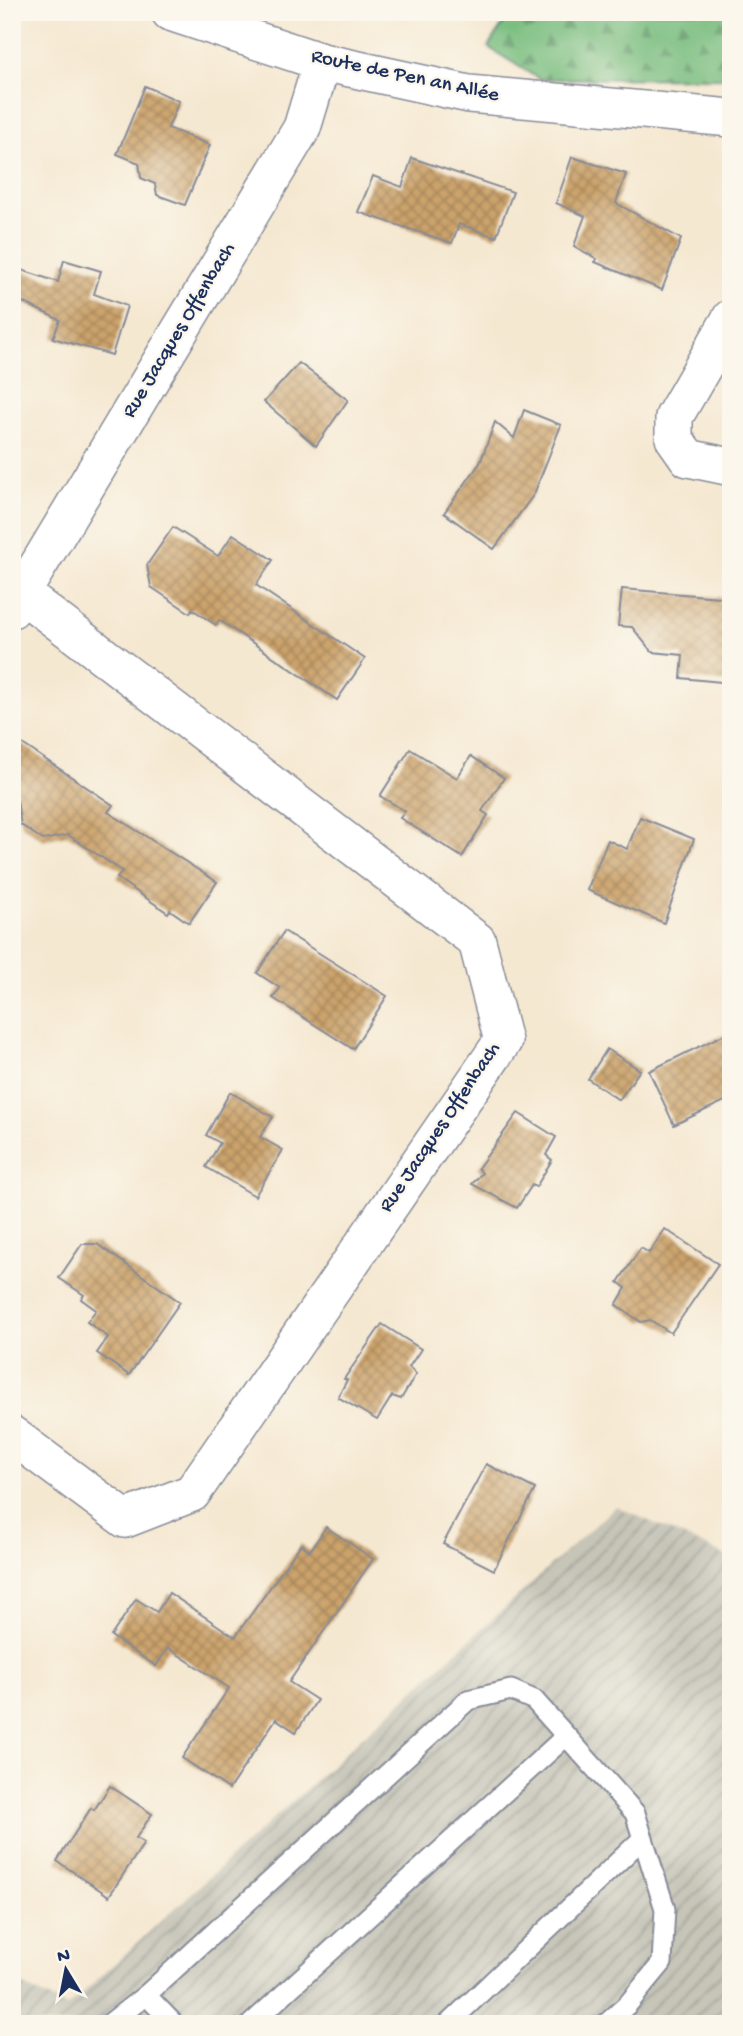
<svg xmlns="http://www.w3.org/2000/svg" width="743" height="2036" font-family="'Gochi Hand',sans-serif">
  <style>
    .industrial { fill: url(#industrial-furrows) }
    .forest { fill: url(#forest-firs); stroke: #4a766f; stroke-width: 2 }
    .building { fill: url(#building-cross-hatch) }
    .lines { fill: none; stroke-linecap: round; stroke-linejoin: round }
    .lane-casing { stroke: #888c98; stroke-width: 23 }
    .street-casing { stroke: #888c98; stroke-width: 40 }
    .lane { stroke: #fff; stroke-width: 19 }
    .street { stroke: #fff; stroke-width: 37 }
    .labels { text-anchor: middle; dominant-baseline: central; stroke-width: 5; stroke-linejoin: round; paint-order: stroke }
    .street-label { font-size: 21px; fill: #1b2f5e; stroke: #fbf7ec }
  </style>
  <defs>
    <pattern id="industrial-furrows" width="10" height="10" patternUnits="userSpaceOnUse" patternTransform="scale(1.75)"><rect width="10" height="10" fill="#c6c5b8"/><path d="M-1 1l2-2M0 10L10 0M9 11l2-2" fill="none" stroke="#a0a099"/></pattern>
    <pattern id="forest-firs" width="22" height="20" patternUnits="userSpaceOnUse" patternTransform="scale(1.75)"><rect width="22" height="20" fill="#7abe80"/><path d="M5 1l3.5 6h-7zM16 11l3.5 6h-7z" fill="#639b6c"/></pattern>
    <pattern id="building-cross-hatch" width="8" height="8" patternUnits="userSpaceOnUse" patternTransform="scale(1.75)"><rect width="8" height="8" fill="#cca36b"/><path d="M0 0l8 8M0 8l8-8" fill="none" stroke="#a5855b"/></pattern>
  </defs>
  <rect width="100%" height="100%" fill="#fbf7ec"/>
  <filter id="ink" filterUnits="userSpaceOnUse"><feTurbulence type="fractalNoise" baseFrequency=".0143" numOctaves="2"/><feDisplacementMap in="SourceGraphic" scale="14" xChannelSelector="R" yChannelSelector="G"/><feConvolveMatrix kernelMatrix="1 2 1 2 8 2 1 2 1" color-interpolation-filters="sRGB"/></filter>
  <filter id="wash" filterUnits="userSpaceOnUse"><feTurbulence type="fractalNoise" baseFrequency=".00686" numOctaves="4" result="noise"/><feDisplacementMap in="SourceGraphic" scale="28" xChannelSelector="R" yChannelSelector="G"/><feGaussianBlur stdDeviation="1.57" result="paint"/><feColorMatrix in="noise" values="0 0 0 0 0 0 0 0 0 0 0 0 0 0 0 0 0 1.4 0 .05"/><feComposite in="paint" operator="in"/></filter>
  <g filter="url(#wash)">
    <rect width="100%" height="100%" fill="#f5e8d1"/>
    <polygon class="industrial" points="616,1506 731,1558 731,2024 12,2024 12,1980 67,2007"/>
    <polygon class="forest" points="511,12 731,12 731,78 539,79 488,47"/>
    <g id="blocks">
      <g class="building">
        <polygon points="145,86 179,101 168,128 210,145 185,205 157,195 155,184 141,178 139,163 117,154"/>
        <polygon points="572,157 626,174 616,203 681,239 662,290 595,262 597,259 574,246 585,216 556,203"/>
        <polygon points="412,158 513,192 496,237 459,224 452,243 358,212 373,176 402,187"/>
        <polygon points="64,260 101,271 94,294 127,306 112,355 53,338 60,320 12,297 12,267 58,282"/>
        <polygon points="299,363 348,400 316,446 264,402"/>
        <polygon points="524,410 561,425 534,494 494,549 444,513 480,463 495,422 514,438"/>
        <polygon points="173,527 218,556 233,534 273,560 256,585 365,659 337,700 219,620 216,625 192,609 190,613 151,587 147,565"/>
        <polygon points="622,589 731,598 731,683 681,678 683,655 652,652 632,627 618,626"/>
        <polygon points="12,737 113,805 108,812 217,882 189,923 170,910 168,913 117,878 122,871 68,835 43,840 21,825 17,801 12,797"/>
        <polygon points="410,749 457,778 471,756 504,778 482,811 488,815 462,857 400,818 405,811 380,796"/>
        <polygon points="640,817 694,839 664,923 587,890 608,840 627,849"/>
        <polygon points="284,931 387,996 353,1049 273,998 280,988 257,973"/>
        <polygon points="731,1031 731,1098 674,1125 649,1071"/>
        <polygon points="607,1049 640,1070 619,1100 588,1079"/>
        <polygon points="230,1092 273,1117 260,1137 283,1150 255,1196 206,1167 220,1143 206,1135"/>
        <polygon points="518,1113 556,1137 546,1155 552,1160 536,1187 532,1185 517,1208 472,1184 482,1173 478,1168"/>
        <polygon points="665,1229 718,1264 671,1333 650,1320 641,1322 616,1305 626,1288 618,1282 641,1248 649,1253"/>
        <polygon points="82,1244 97,1244 180,1302 129,1375 97,1353 108,1337 87,1322 96,1310 81,1299 84,1295 59,1278"/>
        <polygon points="382,1324 421,1349 409,1367 416,1374 401,1399 392,1396 377,1420 338,1397 347,1380 344,1379"/>
        <polygon points="486,1464 535,1489 494,1570 443,1544"/>
        <polygon points="326,1527 373,1559 289,1682 317,1700 296,1732 276,1719 229,1789 182,1758 229,1688 168,1648 156,1666 111,1636 136,1599 157,1612 169,1593 235,1637 301,1544 310,1551"/>
        <polygon points="110,1786 152,1814 136,1838 144,1843 109,1896 57,1861 91,1808 94,1810"/>
      </g>
    </g>
  </g>
  <g filter="url(#ink)">
    <use href="#blocks" fill-opacity="0" stroke="#888c98" stroke-width="2"/>
    <g class="lines">
      <defs>
        <g id="lane">
          <polyline points="146,1995 174,2024"/>
          <polyline points="12,2022 19,2024"/>
          <polyline points="109,2024 146,1995 468,1700 511,1690 534,1700 635,1813 665,1909 662,1963 628,2004 606,2024"/>
          <polyline points="251,2024 566,1736"/>
          <polyline points="448,2024 643,1838"/>
        </g>
        <g id="street">
          <polyline points="170,12 322,62 469,94 731,118"/>
          <polyline points="731,318 674,417 674,438 688,458 731,467"/>
          <polyline points="12,609 302,128 322,62"/>
          <polyline points="12,1435 125,1519 192,1493 503,1041 477,941 22,594"/>
        </g>
      </defs>
      <use href="#lane" class="lane-casing"/>
      <use href="#street" class="street-casing"/>
      <use href="#lane" class="lane"/>
      <use href="#street" class="street"/>
    </g>
  </g>
  <g class="labels">
    <g class="street-label">
      <text transform="translate(405 77) rotate(12)">Route de Pen an Allée</text>
      <text transform="translate(180 331) rotate(-59)">Rue Jacques Offenbach</text>
      <text transform="translate(441 1128) rotate(-56)">Rue Jacques Offenbach</text>
    </g>
  </g>
  <rect width="743" height="2036" fill="none" stroke="#fbf7ec" stroke-width="42"/>
  <g transform="translate(66 1970) rotate(350)" stroke="#fbf7ec" stroke-width="5" paint-order="stroke">
  <path d="M0-5L12 26L0 18L-12 26Z" fill="#1b2f5e"/>
  <text y="-10" font-size="19" font-weight="bold" text-anchor="middle" fill="#1b2f5e">N</text>
  </g>
</svg>
